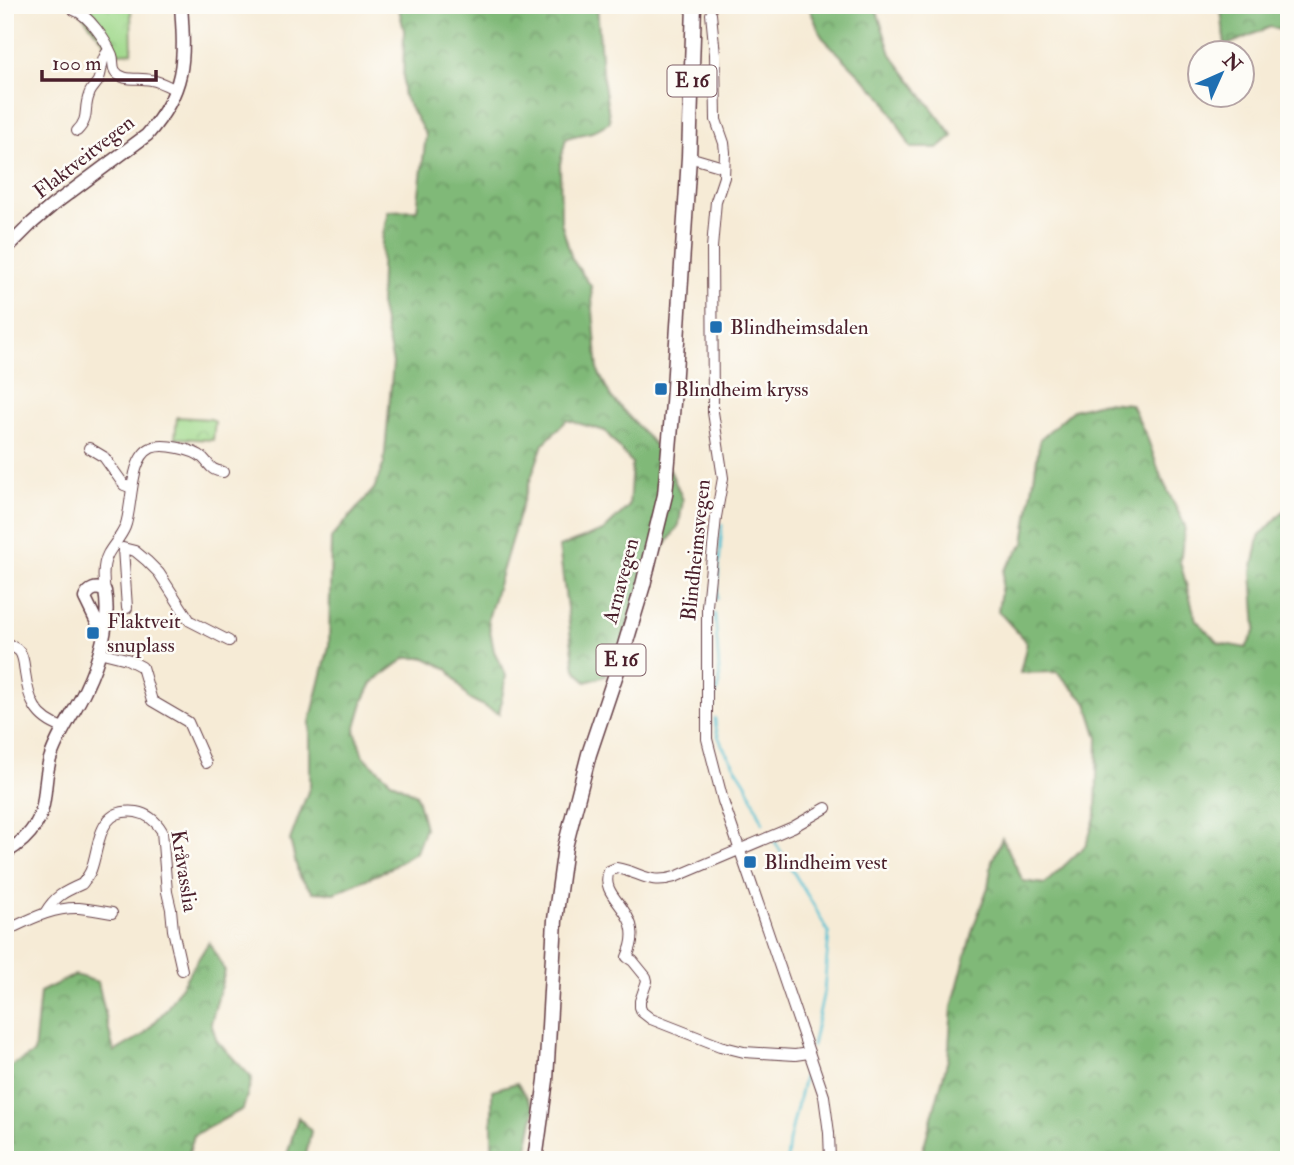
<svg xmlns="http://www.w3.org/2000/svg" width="1294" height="1165" font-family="'IM FELL Double Pica',serif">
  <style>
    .forest { fill: url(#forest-crowns); stroke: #656c52; stroke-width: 2 }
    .park { fill: url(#park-crowns); stroke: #757c5c; stroke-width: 2 }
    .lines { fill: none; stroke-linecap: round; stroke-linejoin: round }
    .stream { stroke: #56c0d2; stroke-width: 2.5 }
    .minor-casing { stroke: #643e45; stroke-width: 12 }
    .major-casing { stroke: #643e45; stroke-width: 15 }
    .highway-casing { stroke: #643e45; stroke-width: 17 }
    .minor { stroke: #fff; stroke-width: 10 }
    .major { stroke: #fff; stroke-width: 12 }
    .highway { stroke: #fff; stroke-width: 14 }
    .poi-dot { fill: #1f6fb2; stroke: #fdfcf7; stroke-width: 2.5 }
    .labels { text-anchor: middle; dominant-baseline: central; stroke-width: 5; stroke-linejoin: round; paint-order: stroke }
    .shield { fill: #fdfcf7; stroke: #806168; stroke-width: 2 }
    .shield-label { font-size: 19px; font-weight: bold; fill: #4a1f2b }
    .street-label { font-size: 21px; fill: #4a1f2b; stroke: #fdfcf7 }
    .poi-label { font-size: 21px; fill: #4a1f2b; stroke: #fdfcf7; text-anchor: start }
  </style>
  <defs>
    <pattern id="forest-crowns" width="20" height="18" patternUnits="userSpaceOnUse" patternTransform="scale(1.75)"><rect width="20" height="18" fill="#80b978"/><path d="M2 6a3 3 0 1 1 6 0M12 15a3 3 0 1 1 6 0" fill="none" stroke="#6b9663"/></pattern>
    <pattern id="park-crowns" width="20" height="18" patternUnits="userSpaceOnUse" patternTransform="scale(1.75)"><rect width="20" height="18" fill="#a0d98c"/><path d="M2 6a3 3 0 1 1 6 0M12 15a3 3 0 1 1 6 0" fill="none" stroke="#8bba79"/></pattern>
  </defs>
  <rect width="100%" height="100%" fill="#fdfcf7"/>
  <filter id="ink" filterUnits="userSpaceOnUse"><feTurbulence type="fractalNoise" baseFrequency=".0143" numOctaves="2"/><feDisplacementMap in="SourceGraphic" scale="14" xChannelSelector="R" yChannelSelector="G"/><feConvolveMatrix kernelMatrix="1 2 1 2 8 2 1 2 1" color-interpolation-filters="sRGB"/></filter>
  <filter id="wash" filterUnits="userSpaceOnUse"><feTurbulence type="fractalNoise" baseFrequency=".00686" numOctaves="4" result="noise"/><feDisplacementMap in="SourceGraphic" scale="28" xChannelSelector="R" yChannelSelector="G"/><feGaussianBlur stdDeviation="1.57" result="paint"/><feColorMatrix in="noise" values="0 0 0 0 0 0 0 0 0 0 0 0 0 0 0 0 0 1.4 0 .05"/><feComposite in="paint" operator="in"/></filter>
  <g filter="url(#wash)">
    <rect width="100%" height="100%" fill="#f6ebd6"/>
    <g class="forest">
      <polygon points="398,5 597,5 602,72 610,122 592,132 566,138 560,164 561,222 572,259 591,286 598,371 611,397 663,454 683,500 679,525 655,561 617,656 605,676 586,682 575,669 559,547 603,531 629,506 632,463 605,431 567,420 543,444 522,504 488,619 494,651 506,676 499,714 468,698 448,669 426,658 406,658 372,683 364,699 355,730 363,756 392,782 416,794 425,828 416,852 387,870 334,893 313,892 299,876 290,840 310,786 310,722 329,646 331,538 374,489 384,463 393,363 380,304 382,240 388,211 417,210 426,135 403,95 404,30"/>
      <polygon points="807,5 875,5 891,54 953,136 939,148 911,148 884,99 822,37 811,12"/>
      <polygon points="1224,5 1289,5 1289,33 1270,27 1225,46 1221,9"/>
      <polygon points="1104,402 1131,404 1148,440 1161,477 1185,526 1180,562 1196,620 1219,643 1246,648 1256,629 1252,572 1259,537 1289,505 1289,1160 920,1160 948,1059 952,1007 973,928 988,887 992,861 1002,838 1023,881 1045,884 1086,845 1096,815 1098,738 1087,703 1057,672 1020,673 1027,643 998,611 1004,570 1024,543 1040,439 1073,410"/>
      <polygon points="209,942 225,971 211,1023 217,1041 252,1078 243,1109 194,1135 187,1160 8,1160 13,1124 9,1067 34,1053 40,992 75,975 98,982 114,1052 143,1035 166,1010"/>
      <polygon points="517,1083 535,1109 525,1160 486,1160 492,1147 492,1090"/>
      <polygon points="298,1117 311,1131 305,1160 278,1160 287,1155"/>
    </g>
    <g class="park">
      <polygon points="74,5 131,5 132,52 119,53 112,51"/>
      <polygon points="177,417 211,419 215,422 213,440 175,438"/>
    </g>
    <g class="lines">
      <g class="stream">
        <polyline points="717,599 722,525"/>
        <polyline points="714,706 714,698 720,684 715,614"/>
        <path d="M 715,718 C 715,744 736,765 748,787 C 753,799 758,811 763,823"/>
        <polyline points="775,842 814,906 829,934 824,991 812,1046"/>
        <polyline points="787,1160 789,1141 806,1068"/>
      </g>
    </g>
  </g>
  <g filter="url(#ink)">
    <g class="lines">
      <defs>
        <g id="minor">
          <path d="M 74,10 C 89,15 106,41 112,55 C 114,60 112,66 115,71 C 122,82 139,77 151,80 C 159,81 168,86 176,90"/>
          <polyline points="711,14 715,54 716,120 724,143 725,152 724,177 716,201 712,248 713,412 723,478 716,517 707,606 707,739 723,801 824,1096 829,1133 830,1160"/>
          <path d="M 77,131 C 90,118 83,110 89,95 C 90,90 95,86 98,81 C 103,70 100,59 109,50"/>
          <polyline points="689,157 723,167"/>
          <polyline points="89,448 104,457 124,485 132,488"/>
          <path d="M 105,591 C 103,579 102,565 108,554 C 113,545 121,537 125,527 C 133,507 129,458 151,448 C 163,443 193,449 203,458 C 211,466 210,470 223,472"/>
          <polyline points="127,608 123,548 135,551 147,561 159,573 190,621 229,641"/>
          <path d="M 5,645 C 11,646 16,647 20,652 C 24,658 24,666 25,673 C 29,701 35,718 63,728"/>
          <polyline points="99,652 127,659 142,667 152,701 188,722 206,763"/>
          <path d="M 45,913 C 55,896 64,892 82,884 C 85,880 89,875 91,870 C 100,846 97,807 136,812 C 148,814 156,821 162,831 L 167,892 L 171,909 L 173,930 L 182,970"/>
          <path d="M 5,931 C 29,920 52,907 79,908 C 90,909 101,911 112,913"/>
          <path d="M 809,1053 L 795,1055 L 744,1052 L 720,1046 L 651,1019 L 642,1012 L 640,1007 L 640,1001 L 647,981 L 646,977 L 633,961 L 627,957 C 649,910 597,901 609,871 L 616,868 C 641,872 648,885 675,877 L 793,827 L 826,808"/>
        </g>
        <g id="major">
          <path d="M 5,250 L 32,223 L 53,205 L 147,135 C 186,90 185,61 181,5"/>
          <path d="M 5,853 C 17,846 29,836 36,824 C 48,804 43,778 51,756 C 59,732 75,712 85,690 C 99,661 111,623 105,591 C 96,586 89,589 85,598 L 103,635"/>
        </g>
        <polyline id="highway" points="535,1160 546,1080 555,920 565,847 589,754 619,665 643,585 665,495 673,403 689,157 694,5"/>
      </defs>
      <use href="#minor" class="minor-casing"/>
      <use href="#major" class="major-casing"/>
      <use href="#highway" class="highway-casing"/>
      <use href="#minor" class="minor"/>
      <use href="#major" class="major"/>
      <use href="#highway" class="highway"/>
    </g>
  </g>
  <g class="poi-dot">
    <rect x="709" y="320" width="14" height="14" rx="3.5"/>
    <rect x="654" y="382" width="14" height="14" rx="3.5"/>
    <rect x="86" y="626" width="14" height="14" rx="3.5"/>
    <rect x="743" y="855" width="14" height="14" rx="3.5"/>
  </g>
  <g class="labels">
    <g class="shield">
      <rect x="667.5" y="65.5" width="49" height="31" rx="5"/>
      <rect x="596.5" y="644.5" width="49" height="31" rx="5"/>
    </g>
    <g class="shield-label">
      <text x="692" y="81">E 16</text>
      <text x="621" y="660">E 16</text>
    </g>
    <g class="street-label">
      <text transform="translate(84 157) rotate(-38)">Flaktveitvegen</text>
      <text transform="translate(696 550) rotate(-84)">Blindheimsvegen</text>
      <text transform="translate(621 581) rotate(-75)">Arnavegen</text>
      <text transform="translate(184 871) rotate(81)">Kråvasslia</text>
    </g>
    <g class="poi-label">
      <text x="730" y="327">Blindheimsdalen</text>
      <text x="675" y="389">Blindheim kryss</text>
      <text x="107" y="621">Flaktveit<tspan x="107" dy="24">snuplass</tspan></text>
      <text x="764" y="862">Blindheim vest</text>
    </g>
  </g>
  <rect width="1294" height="1165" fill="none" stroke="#fdfcf7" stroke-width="28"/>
  <g transform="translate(1221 74) rotate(45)"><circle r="33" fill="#fdfcf7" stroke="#b5a4a5" stroke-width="2"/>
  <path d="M0-5L12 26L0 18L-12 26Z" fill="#1f6fb2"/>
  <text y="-10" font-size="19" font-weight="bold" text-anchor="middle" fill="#4a1f2b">N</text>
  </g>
  <path d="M42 70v10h114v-10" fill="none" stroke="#4a1f2b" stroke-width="3.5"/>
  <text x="52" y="70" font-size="21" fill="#4a1f2b" stroke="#fdfcf7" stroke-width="5" paint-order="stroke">100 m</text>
</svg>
